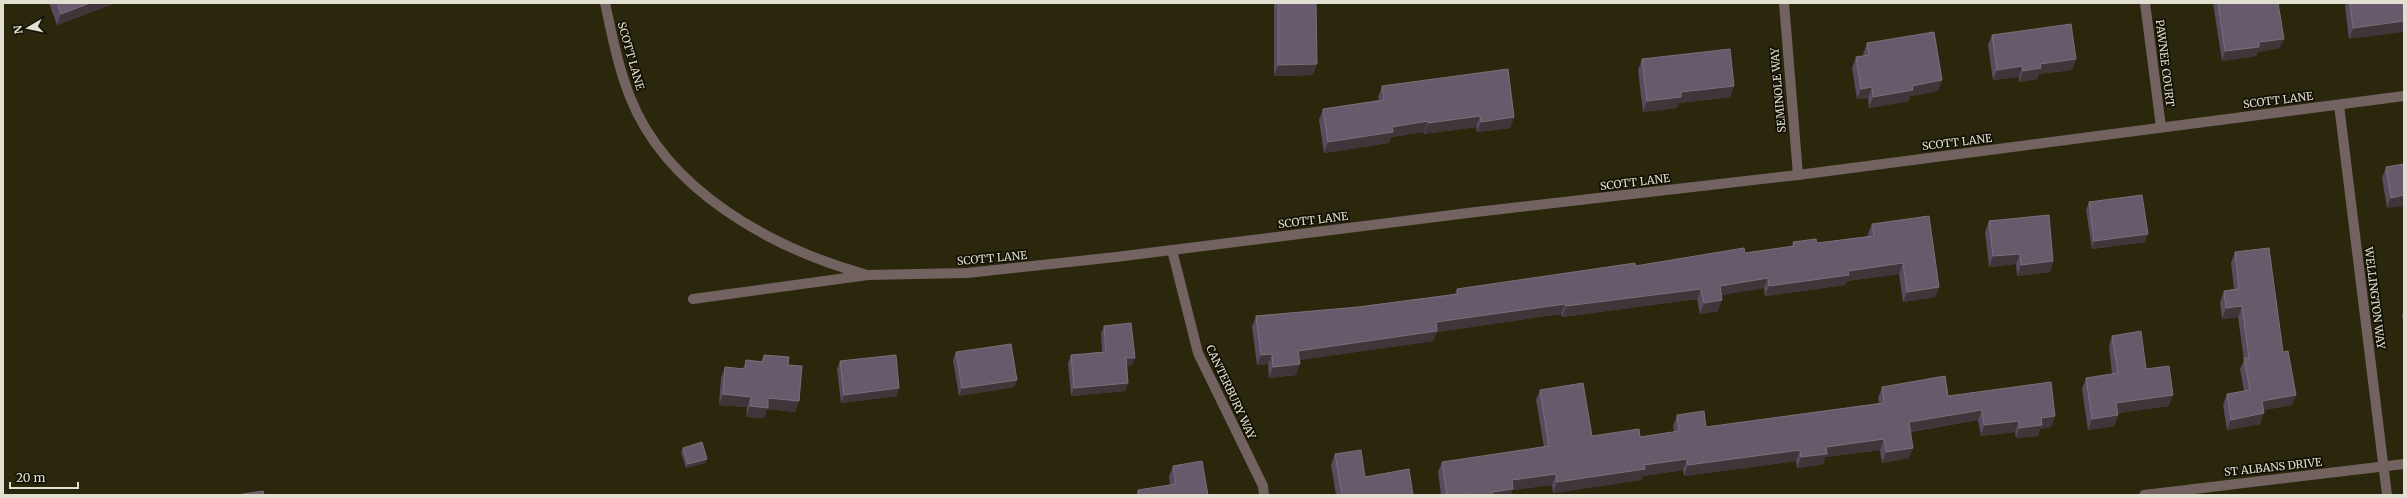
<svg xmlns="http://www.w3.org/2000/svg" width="2407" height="498" font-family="Merriweather,serif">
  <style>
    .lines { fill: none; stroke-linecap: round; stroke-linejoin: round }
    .minor { stroke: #726360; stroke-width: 10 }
    .wall { fill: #584a5f }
    .shaded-wall { fill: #403539 }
    .building { fill: #675a6b; stroke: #7a6f7b }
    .labels { text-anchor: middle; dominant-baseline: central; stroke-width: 3.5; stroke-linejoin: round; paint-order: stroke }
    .street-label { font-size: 11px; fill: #e1dfcf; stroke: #121005 }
  </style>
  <rect width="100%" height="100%" fill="#2b270c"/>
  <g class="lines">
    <g class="minor">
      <path d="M 605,3 C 612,35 618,67 630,97 C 667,191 772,248 864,274"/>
      <polyline points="1784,3 1798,175"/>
      <polyline points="2145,3 2161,127"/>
      <polyline points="2339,105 2387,495"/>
      <polyline points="1172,250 1198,353 1263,486 1264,495"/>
      <polyline points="693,299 868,275 967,273 1116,257 1476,212 1798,175 2404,96"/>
      <polyline points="2144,495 2404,464"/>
    </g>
  </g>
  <g class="wall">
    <polygon points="49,3 113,3 113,4 57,25"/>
    <polygon points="1275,3 1316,3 1313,75 1274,76 1274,5"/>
    <polygon points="2213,3 2278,3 2280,48 2257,52 2256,56 2222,61"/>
    <polygon points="2347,3 2404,3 2349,39 2345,6"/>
    <polygon points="1992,35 2076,59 2072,70 2039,74 2037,79 2019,82 2019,77 1993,80 1988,45"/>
    <polygon points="1867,43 1938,91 1910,96 1909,101 1869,108 1868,98 1857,99 1852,68 1856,57 1864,56 1863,54"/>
    <polygon points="1642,59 1734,86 1730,97 1679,103 1677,108 1643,112 1638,70"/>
    <polygon points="1382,86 1514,117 1510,128 1477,132 1476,127 1424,134 1424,132 1391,137 1389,143 1324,153 1319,120 1323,109 1379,100 1378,97"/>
    <polygon points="2404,164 2387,208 2382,178 2386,167"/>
    <polygon points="2089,202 2145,242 2092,249 2086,210"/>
    <polygon points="1989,221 2053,261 2050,272 2017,276 2016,264 1989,267 1985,232"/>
    <polygon points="1872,224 1939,287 1935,297 1903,302 1899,274 1847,281 1845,285 1765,296 1764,288 1721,295 1718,311 1700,314 1697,299 1562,317 1561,314 1437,332 1433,341 1299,360 1296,375 1269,378 1268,364 1257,365 1252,327 1256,316 1358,307 1455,294 1457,289 1792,247 1793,242 1817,243 1868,236 1868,234"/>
    <polygon points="2235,252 2283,352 2296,395 2292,405 2264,410 2260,424 2227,430 2223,405 2227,394 2244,391 2240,369 2244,360 2238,317 2222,319 2220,302 2224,291 2234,289 2231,263"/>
    <polygon points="2404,309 2404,328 2402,316"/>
    <polygon points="1104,326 1132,365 1126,366 1128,383 1125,391 1071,396 1068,363 1071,355 1102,352 1101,333"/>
    <polygon points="2112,336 2146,369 2169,406 2118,413 2118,415 2114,426 2088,430 2082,389 2086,378 2112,374 2109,346"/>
    <polygon points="956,352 1014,387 959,396 953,360"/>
    <polygon points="764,355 788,365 795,412 767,409 764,418 746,417 747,407 719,405 721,378 725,367 743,369 746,360 761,362"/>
    <polygon points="840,361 897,396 841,403 837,369"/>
    <polygon points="1882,387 1948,396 2055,416 2051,427 2040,429 2038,436 2016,438 2015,432 1981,436 1978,420 1910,432 1909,458 1882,463 1880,450 1825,457 1823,464 1797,468 1796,461 1684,476 1683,470 1643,476 1641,480 1553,493 1552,485 1512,490 1511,495 1441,495 1438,472 1442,462 1544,447 1536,400 1540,390 1592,436 1640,437 1674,432 1673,426 1677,415 1706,427 1879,403 1878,398"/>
    <polygon points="683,448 705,463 686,468 681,452"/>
    <polygon points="1335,454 1365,477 1413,495 1336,495 1331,465"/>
    <polygon points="1173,466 1208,495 1136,495 1138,490 1170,485 1169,477"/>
  </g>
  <g class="shaded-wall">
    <polygon points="90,3 113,3 113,4 57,25 61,14"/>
    <polygon points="2404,21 2404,32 2349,39 2353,28"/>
    <polygon points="2284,39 2280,48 2257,52 2256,56 2222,61 2225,51 2259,42"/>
    <polygon points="2076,59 2072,70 2039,74 2037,79 2019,82 2023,71 2040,64"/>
    <polygon points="1317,64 1313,75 1274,76 1278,65"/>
    <polygon points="2022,66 2019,77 1993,80 1997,70"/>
    <polygon points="1942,80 1938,91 1910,96 1909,101 1869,108 1873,97 1912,86"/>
    <polygon points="1734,86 1730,97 1679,103 1677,108 1643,112 1647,101 1681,92"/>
    <polygon points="1872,87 1868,98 1857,99 1861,89"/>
    <polygon points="1480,116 1476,127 1424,134 1428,123"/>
    <polygon points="1514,117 1510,128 1477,132 1481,122"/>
    <polygon points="1428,121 1424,132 1391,137 1389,143 1324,153 1328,142 1392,127"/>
    <polygon points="2404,195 2404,206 2387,208 2391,198"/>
    <polygon points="2148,234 2145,242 2092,249 2094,241"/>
    <polygon points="2020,254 2016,264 1989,267 1993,256"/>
    <polygon points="2053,261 2050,272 2017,276 2021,265"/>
    <polygon points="1903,263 1899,274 1847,281 1845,285 1765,296 1769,286 1848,271"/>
    <polygon points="1768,278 1764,288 1716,296 1720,286"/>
    <polygon points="1939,287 1935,297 1903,302 1907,292"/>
    <polygon points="1701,289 1697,299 1562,317 1566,306"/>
    <polygon points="1722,300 1718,311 1700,314 1704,303"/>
    <polygon points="1565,304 1561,314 1437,332 1433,341 1294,361 1298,351 1436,322"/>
    <polygon points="2242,306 2238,317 2222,319 2226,308"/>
    <polygon points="1272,354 1268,364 1257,365 1261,355"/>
    <polygon points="1126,358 1135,358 1132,365 1123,366"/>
    <polygon points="1300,364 1296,375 1269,378 1273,367"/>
    <polygon points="1017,380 1014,387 959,396 962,388"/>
    <polygon points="1128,383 1125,391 1071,396 1074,388"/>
    <polygon points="899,388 897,396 841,403 844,395"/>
    <polygon points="723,394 751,397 747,407 719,405"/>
    <polygon points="2173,395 2169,406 2112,414 2116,403"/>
    <polygon points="2296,395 2292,405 2258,411 2262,401"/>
    <polygon points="768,398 799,401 795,412 767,409 764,418 746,417 750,406"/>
    <polygon points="1982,410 1978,420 1905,432 1909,422"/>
    <polygon points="2264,413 2260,424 2227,430 2231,420"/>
    <polygon points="2118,415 2114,426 2088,430 2092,419"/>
    <polygon points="2055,416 2051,427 2040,429 2038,436 2016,438 2019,428 2041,418"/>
    <polygon points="2019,421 2015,432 1981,436 1984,425"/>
    <polygon points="1884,439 1880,450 1825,457 1823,464 1797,468 1801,457 1826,447"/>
    <polygon points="1913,448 1909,458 1882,463 1886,452"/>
    <polygon points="1800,450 1796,461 1684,476 1688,465"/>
    <polygon points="707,459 705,463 686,468 688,464"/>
    <polygon points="1687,459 1683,470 1643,476 1641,480 1553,493 1557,482 1644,465"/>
    <polygon points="1556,474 1552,485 1512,490 1511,495 1491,495 1492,492 1512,480"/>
  </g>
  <g class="building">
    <polygon points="57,3 90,3 61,14"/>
    <polygon points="1278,3 1316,3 1317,64 1278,65"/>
    <polygon points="2218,3 2278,3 2284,39 2259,42 2259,47 2225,51"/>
    <polygon points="2350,3 2404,3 2404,21 2353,28"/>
    <polygon points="2071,24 2076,59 2040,64 2041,68 2023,71 2022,66 1997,70 1992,35"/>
    <polygon points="1934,32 1942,80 1912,86 1913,90 1873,97 1872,87 1861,89 1856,57 1869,55 1867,43"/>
    <polygon points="1730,49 1734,86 1681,92 1681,97 1647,101 1642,59"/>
    <polygon points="1508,69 1514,117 1481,122 1480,116 1428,123 1428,121 1392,127 1393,132 1328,142 1323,109 1384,100 1382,86"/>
    <polygon points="2404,164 2404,195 2391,198 2386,167"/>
    <polygon points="2142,195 2148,234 2094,241 2089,202"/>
    <polygon points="2049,215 2053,261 2021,265 2020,254 1993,256 1989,221"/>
    <polygon points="1929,216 1939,287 1907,292 1903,263 1848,271 1849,275 1769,286 1768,278 1720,286 1722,300 1704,303 1701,289 1566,306 1565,304 1436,322 1437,331 1298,351 1300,364 1273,367 1272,354 1261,355 1256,316 1358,307 1458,294 1457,289 1635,263 1635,266 1744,248 1745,253 1794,246 1793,242 1816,239 1817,243 1874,236 1872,224"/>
    <polygon points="2269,248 2283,352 2288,351 2296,395 2262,401 2264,413 2231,420 2227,394 2250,390 2244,358 2249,358 2242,306 2226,308 2224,291 2239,289 2235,252"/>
    <polygon points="1131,323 1135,358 1126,358 1128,383 1074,388 1071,355 1106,352 1104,326"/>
    <polygon points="2141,331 2146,369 2169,366 2173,395 2116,403 2118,415 2092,419 2086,378 2118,373 2112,336"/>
    <polygon points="1011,344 1017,380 962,388 956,352"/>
    <polygon points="764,355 789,357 788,365 802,366 799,401 768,398 768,408 750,406 751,397 723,394 725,367 745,369 746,360 763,362"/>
    <polygon points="896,355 899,388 844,395 840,361"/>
    <polygon points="1945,376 1948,396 2051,382 2055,416 2041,418 2042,425 2019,428 2019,421 1984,425 1982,410 1909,422 1913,448 1886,452 1884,439 1826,447 1827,454 1801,457 1800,450 1688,465 1687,459 1644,465 1645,469 1557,482 1556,474 1512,480 1513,489 1492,492 1492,495 1469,495 1469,494 1458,495 1447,495 1442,462 1549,446 1540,390 1583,383 1592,436 1639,429 1640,437 1679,431 1677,415 1704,411 1706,427 1884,403 1882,387"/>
    <polygon points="702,442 707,459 688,464 683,448"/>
    <polygon points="1361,450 1365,477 1409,469 1413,495 1342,495 1335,454"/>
    <polygon points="1202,461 1208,495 1139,495 1138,490 1176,484 1173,466"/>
    <polygon points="263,491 264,495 237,495"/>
  </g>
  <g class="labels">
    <g class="street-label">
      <text transform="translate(631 56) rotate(74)">SCOTT LANE</text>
      <text transform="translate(2165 63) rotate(83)">PAWNEE COURT</text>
      <text transform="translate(1778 90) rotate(-95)">SEMINOLE WAY</text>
      <text transform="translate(2278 100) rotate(-7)">SCOTT LANE</text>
      <text transform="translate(1957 142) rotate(-7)">SCOTT LANE</text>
      <text transform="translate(1635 182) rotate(-7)">SCOTT LANE</text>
      <text transform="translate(1313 220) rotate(-7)">SCOTT LANE</text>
      <text transform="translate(992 258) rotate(-5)">SCOTT LANE</text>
      <text transform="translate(2375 298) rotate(83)">WELLINGTON WAY</text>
      <text transform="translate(1231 392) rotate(65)">CANTERBURY WAY</text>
      <text transform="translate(2273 467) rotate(-6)">ST ALBANS DRIVE</text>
    </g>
  </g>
  <rect width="2407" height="498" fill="none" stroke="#e1dfcf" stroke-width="8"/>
  <g transform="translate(28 28) rotate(261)" stroke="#121005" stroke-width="3" paint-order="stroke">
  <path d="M0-3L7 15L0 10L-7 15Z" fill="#e1dfcf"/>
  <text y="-6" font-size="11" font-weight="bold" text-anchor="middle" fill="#e1dfcf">N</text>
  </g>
  <path d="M10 482v6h68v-6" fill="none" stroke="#e1dfcf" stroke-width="2"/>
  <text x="16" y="482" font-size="12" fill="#e1dfcf" stroke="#121005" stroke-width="3" paint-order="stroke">20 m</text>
</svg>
